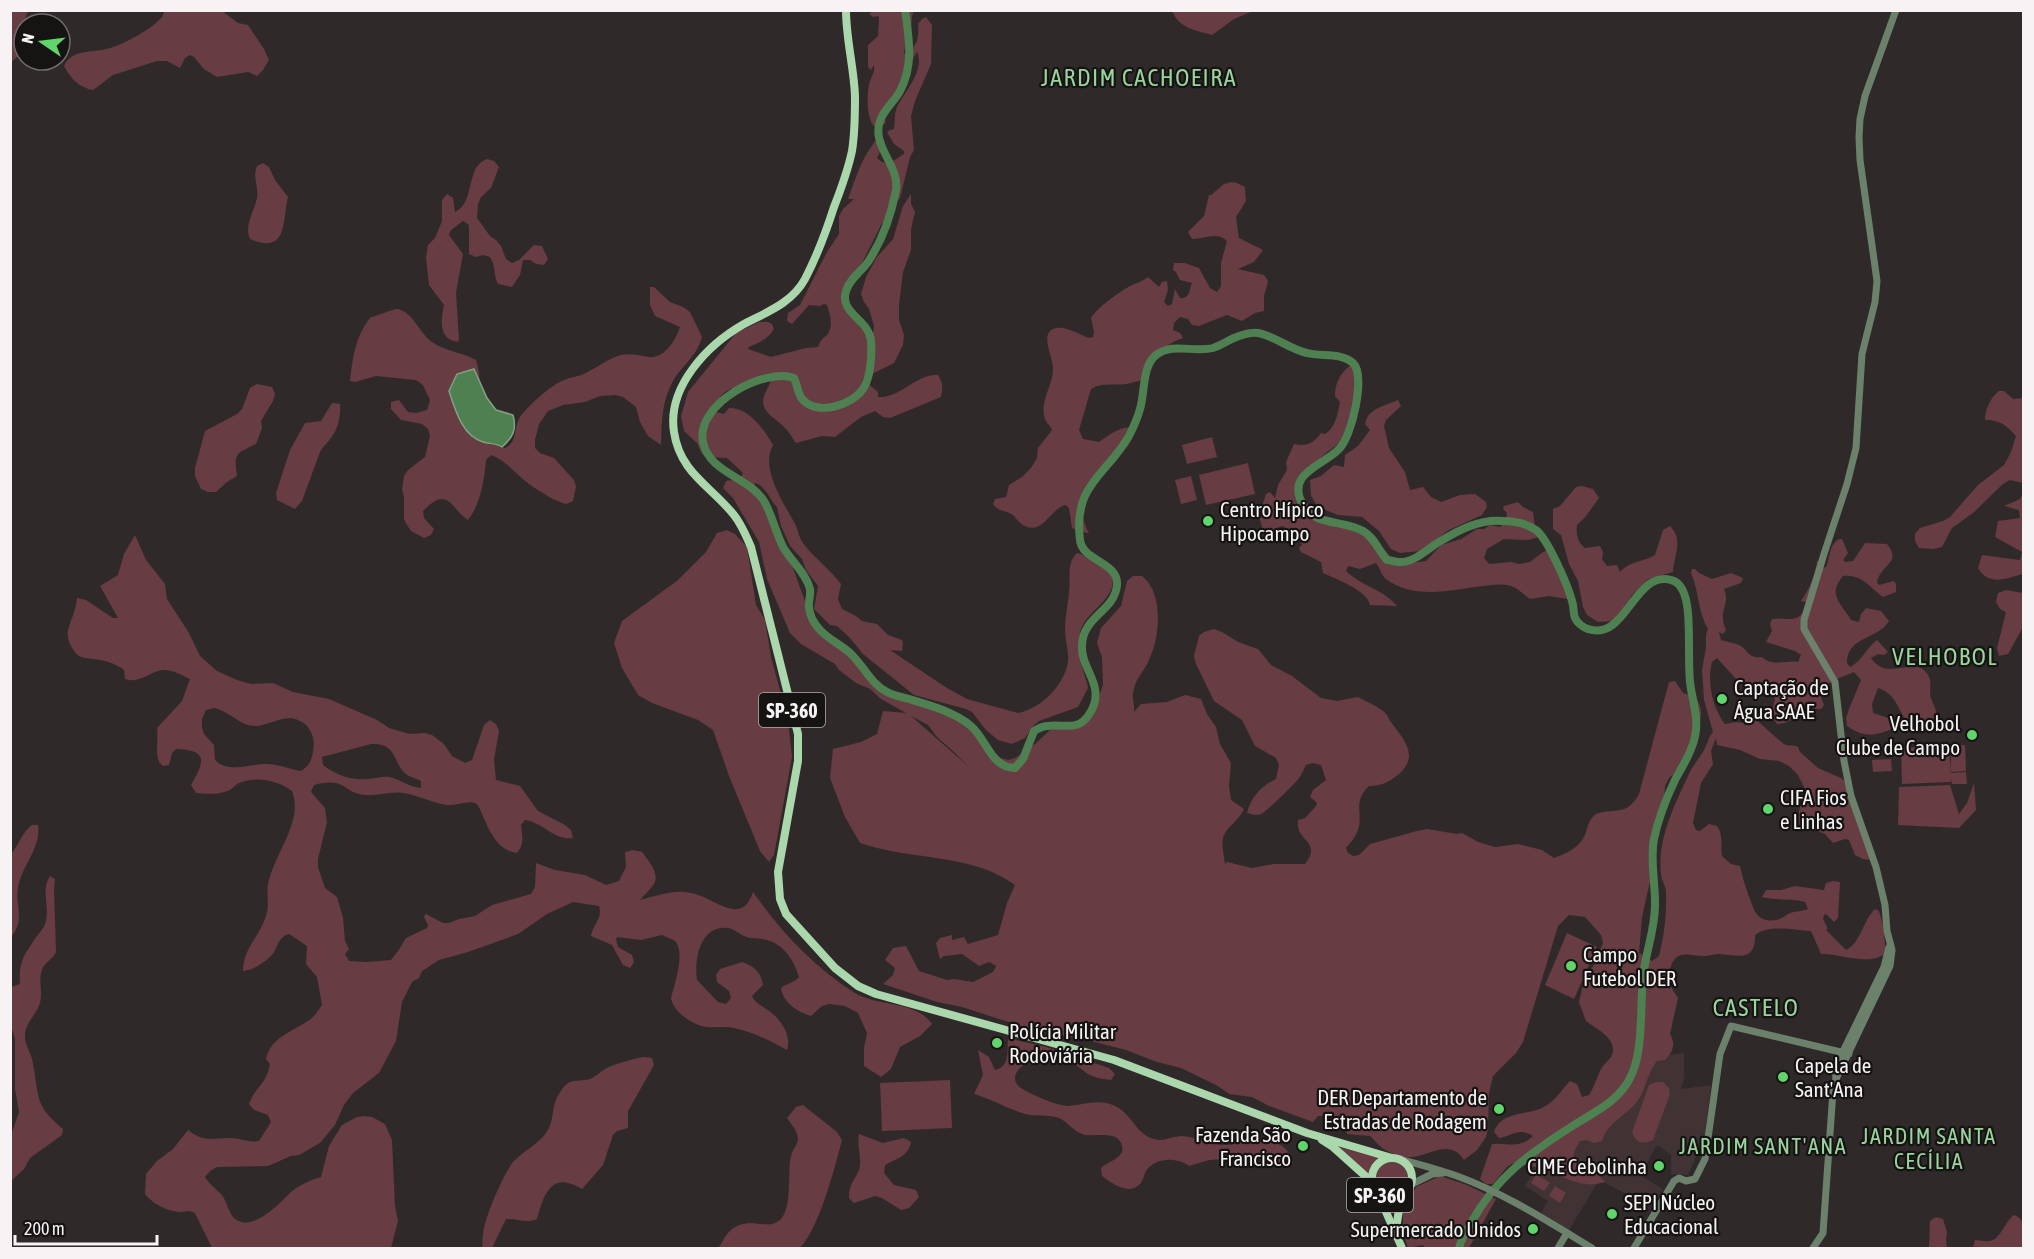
<svg xmlns="http://www.w3.org/2000/svg" width="2034" height="1259" font-family="'Asap Condensed',sans-serif">
  <style>
    .built { fill: #413334 }
    .green { fill: #673c42; fill-rule: evenodd }
    .water { fill: #4f8052; stroke: #81a282; stroke-width: 1.5 }
    .lines { fill: none; stroke-linecap: round; stroke-linejoin: round }
    .river { stroke: #4f8052; stroke-width: 8 }
    .tertiary { stroke: #6b816c; stroke-width: 7 }
    .primary { stroke: #abd7ac; stroke-width: 8 }
    .poi-dot { fill: #5fd56b; stroke: #161313; stroke-width: 2 }
    .labels { text-anchor: middle; dominant-baseline: central; stroke-width: 4.5; stroke-linejoin: round; paint-order: stroke }
    .shield { fill: #161313; stroke: #b4afb0; stroke-width: 1.5 }
    .shield-label { font-size: 20px; font-weight: bold; fill: #f7f2f3 }
    .poi-label { font-size: 21px; fill: #f7f2f3; stroke: #161313; text-anchor: start }
    .neighbourhood-label { font-size: 22px; letter-spacing: 1.5px; fill: #98d49b; stroke: #161313 }
    .quarter-label { font-size: 24px; letter-spacing: 1.5px; fill: #98d49b; stroke: #161313 }
  </style>
  <rect width="100%" height="100%" fill="#30292a"/>
  <polygon class="built" points="1684,1053 1684,1078 1681,1089 1711,1085 1705,1135 1688,1175 1671,1174 1671,1155 1661,1147 1656,1146 1641,1176 1663,1189 1653,1207 1599,1180 1567,1233 1539,1217 1548,1201 1525,1186 1538,1164 1576,1136 1649,1058"/>
  <g class="green">
    <path d="M 165,10 L 222,11 L 238,23 L 248,25 L 264,49 L 269,60 L 263,70 L 257,76 L 248,72 L 217,77 L 204,69 L 194,57 L 190,55 L 185,58 L 180,68 L 167,61 L 157,61 L 113,75 L 93,90 C 78,87 71,79 64,66 C 72,49 90,53 106,49 C 119,47 152,29 160,19 C 162,18 164,12 165,10 Z"/>
    <path d="M 10,11 L 28,11 C 20,27 30,51 11,62 Z"/>
    <path d="M 873,11 L 914,11 C 910,18 913,25 910,32 C 907,39 905,45 904,53 L 905,54 C 918,46 919,37 918,24 L 922,19 L 926,17 L 932,25 L 931,64 L 915,101 L 911,116 L 914,150 L 910,157 L 900,198 L 881,225 L 860,267 L 849,279 L 847,287 L 846,298 L 852,314 L 860,328 L 866,333 L 873,333 L 874,326 L 869,309 L 864,302 L 861,294 L 866,277 L 877,257 L 893,239 L 903,206 L 911,194 L 911,204 L 915,212 L 911,229 L 911,250 L 903,272 L 899,305 L 899,320 L 904,335 L 903,345 L 894,363 L 862,379 L 878,392 L 878,397 C 901,398 917,373 938,375 C 943,383 943,388 941,397 L 890,418 L 883,417 L 875,411 L 861,417 L 835,437 L 822,436 L 796,443 C 792,438 789,431 784,427 C 776,418 759,412 764,396 C 767,388 771,383 773,373 C 763,374 758,378 750,382 C 732,391 719,386 716,412 L 724,414 L 729,408 C 748,407 764,429 773,445 C 760,468 783,502 794,522 C 798,528 798,536 803,543 C 814,558 830,569 841,584 L 838,599 L 842,609 L 856,616 L 862,621 L 877,624 L 888,635 L 902,640 L 903,643 L 902,651 L 890,650 L 947,688 L 967,699 L 1018,713 C 1041,709 1064,685 1068,662 C 1069,651 1065,640 1065,630 C 1065,617 1068,605 1069,592 C 1071,579 1066,563 1077,553 L 1081,554 L 1105,567 C 1131,593 1083,610 1080,633 C 1079,643 1080,655 1082,665 C 1083,673 1087,680 1088,688 L 1078,707 L 1039,721 L 1033,726 L 1025,738 L 1012,744 L 998,740 L 986,730 L 972,712 L 966,709 L 914,695 L 863,654 L 849,637 L 837,626 L 830,625 L 814,609 L 818,586 L 806,570 L 802,559 L 790,546 L 781,526 L 777,507 C 769,499 766,486 755,483 L 754,489 L 769,510 L 776,532 L 782,538 L 813,623 L 818,631 L 836,638 L 846,646 L 866,668 L 873,681 L 908,699 L 944,711 L 964,722 L 975,731 L 995,753 L 1001,758 L 1008,760 L 1015,758 L 1035,744 L 1050,730 L 1083,721 L 1093,711 L 1097,705 L 1103,684 L 1102,657 L 1097,643 L 1101,628 L 1121,606 L 1127,581 L 1133,576 L 1142,576 C 1164,593 1160,637 1149,660 C 1145,670 1136,678 1134,689 C 1131,697 1135,704 1134,712 L 1141,704 L 1167,702 L 1185,695 L 1201,699 L 1207,714 L 1216,727 L 1220,744 L 1231,763 L 1229,786 L 1231,800 L 1244,809 C 1239,820 1229,826 1225,833 C 1220,842 1224,854 1225,864 L 1227,862 L 1252,868 L 1274,864 L 1305,864 C 1323,840 1295,843 1298,820 L 1305,818 L 1316,806 L 1317,803 L 1310,797 L 1313,790 L 1326,780 L 1321,765 L 1313,763 L 1306,765 C 1304,769 1302,774 1299,778 C 1296,783 1265,813 1261,814 C 1256,816 1252,814 1247,813 C 1251,797 1261,786 1276,779 L 1279,765 L 1276,758 L 1255,746 L 1242,720 L 1214,701 L 1196,664 L 1194,656 L 1199,636 L 1204,632 L 1214,629 L 1222,632 L 1238,642 L 1258,649 L 1271,665 L 1292,676 L 1321,698 L 1337,701 L 1358,697 C 1365,701 1382,708 1386,714 C 1388,716 1389,720 1391,722 C 1403,739 1420,755 1399,774 C 1389,782 1382,786 1369,786 C 1351,803 1365,814 1357,832 C 1355,838 1350,843 1346,848 L 1348,853 L 1353,856 L 1359,855 L 1370,844 L 1417,831 L 1427,829 L 1457,834 L 1462,833 L 1478,842 L 1495,847 L 1518,844 L 1542,850 L 1554,858 C 1567,853 1579,848 1585,835 C 1588,827 1588,820 1596,814 C 1616,807 1626,817 1639,794 L 1669,682 L 1675,681 L 1683,693 L 1696,697 C 1698,702 1701,707 1701,712 C 1702,726 1691,738 1689,751 L 1693,752 L 1686,765 L 1669,778 L 1665,786 L 1663,808 L 1652,855 L 1651,877 L 1642,917 L 1639,953 L 1652,961 L 1659,956 C 1664,937 1667,912 1666,892 C 1666,886 1661,880 1661,874 C 1657,840 1674,806 1688,776 C 1692,766 1700,758 1705,748 C 1708,742 1708,738 1713,732 L 1704,700 L 1702,670 L 1706,647 L 1706,634 L 1708,629 C 1698,613 1699,591 1691,573 L 1692,569 L 1695,569 L 1699,573 L 1712,579 L 1731,573 L 1743,578 L 1741,583 L 1724,589 C 1731,605 1717,610 1726,630 L 1723,634 L 1719,632 L 1721,640 C 1727,642 1736,643 1741,646 C 1749,652 1750,659 1762,657 C 1773,667 1785,660 1798,662 L 1801,655 L 1795,651 L 1766,642 L 1772,631 L 1770,624 L 1772,619 C 1788,616 1801,627 1806,602 L 1801,601 C 1809,590 1816,573 1817,561 L 1821,562 L 1822,568 L 1826,567 C 1831,556 1828,546 1839,539 L 1842,539 L 1848,553 L 1843,560 L 1845,562 L 1853,561 L 1865,543 L 1887,544 C 1902,563 1882,563 1877,582 L 1879,585 L 1894,581 L 1896,584 L 1896,592 L 1883,597 C 1869,587 1862,574 1843,576 C 1827,595 1841,603 1851,620 L 1859,622 L 1861,614 L 1866,608 L 1881,611 L 1889,621 C 1878,640 1847,636 1847,663 L 1850,667 C 1862,661 1867,647 1877,640 L 1888,652 L 1884,655 L 1878,654 L 1871,658 C 1873,661 1877,665 1881,667 C 1897,675 1922,654 1930,680 C 1931,685 1930,689 1930,694 C 1932,706 1939,708 1935,721 L 1928,725 L 1905,719 C 1897,706 1894,693 1878,688 L 1872,704 L 1873,713 L 1897,721 L 1894,728 C 1876,736 1864,738 1847,726 L 1846,718 L 1849,709 L 1861,680 L 1854,672 L 1832,681 L 1819,692 L 1824,705 L 1821,709 L 1815,709 L 1803,704 C 1799,714 1789,725 1777,724 L 1771,715 L 1775,699 L 1771,690 L 1757,687 L 1736,679 L 1717,658 L 1712,662 C 1707,682 1712,707 1725,724 L 1736,722 L 1742,723 L 1747,718 L 1755,718 C 1762,725 1776,738 1784,744 C 1789,747 1792,744 1798,747 L 1800,752 L 1818,768 L 1841,778 L 1849,784 L 1867,836 L 1874,851 L 1871,860 L 1863,859 L 1855,855 L 1849,840 L 1845,839 L 1833,843 L 1825,834 L 1799,824 L 1799,811 L 1805,789 L 1798,775 L 1789,766 L 1779,761 L 1760,759 L 1740,750 L 1717,745 L 1716,738 L 1711,751 L 1713,764 L 1701,783 L 1693,823 L 1696,830 L 1700,831 L 1709,824 L 1717,826 C 1724,836 1720,846 1722,856 L 1731,864 L 1740,866 C 1742,876 1745,885 1748,894 C 1754,908 1755,923 1776,920 C 1783,919 1787,913 1794,912 C 1799,911 1802,911 1808,909 L 1805,902 C 1791,898 1777,901 1762,897 L 1766,890 L 1781,890 L 1795,886 L 1824,890 L 1826,883 L 1833,881 L 1840,882 L 1838,918 L 1834,922 L 1826,914 L 1824,915 L 1823,919 L 1828,929 L 1826,930 L 1846,950 C 1861,943 1863,920 1875,909 L 1879,911 L 1883,925 L 1886,953 C 1869,967 1840,953 1821,954 L 1811,931 C 1794,930 1769,924 1755,935 C 1756,963 1736,955 1719,954 C 1714,954 1709,956 1705,956 C 1691,957 1676,947 1670,969 C 1667,981 1671,988 1678,998 L 1670,1034 C 1676,1044 1673,1052 1665,1060 L 1657,1061 C 1648,1072 1646,1087 1639,1099 C 1627,1116 1609,1120 1602,1141 L 1594,1143 L 1587,1140 L 1580,1141 C 1560,1171 1594,1166 1605,1182 C 1584,1189 1569,1179 1550,1172 C 1539,1167 1525,1165 1513,1163 L 1507,1167 L 1493,1184 L 1486,1184 L 1480,1179 L 1492,1144 C 1508,1142 1518,1150 1533,1136 C 1520,1127 1512,1136 1499,1138 L 1494,1132 C 1502,1109 1530,1117 1547,1105 C 1557,1099 1562,1089 1570,1081 L 1577,1084 L 1582,1097 L 1589,1095 C 1594,1087 1597,1077 1601,1069 C 1604,1064 1608,1061 1611,1057 C 1620,1039 1596,1029 1586,1021 L 1579,1002 L 1585,977 L 1594,965 L 1603,943 L 1601,935 L 1585,917 L 1569,915 L 1558,926 L 1523,1042 L 1516,1053 L 1493,1076 L 1489,1093 L 1488,1129 L 1486,1137 L 1477,1150 L 1464,1160 C 1448,1136 1428,1159 1407,1157 C 1398,1156 1386,1152 1380,1146 C 1376,1143 1374,1139 1370,1136 L 1347,1134 L 1346,1126 L 1333,1116 L 1318,1116 L 1313,1122 L 1269,1106 L 1252,1097 L 1229,1094 L 1218,1086 L 1181,1068 L 1157,1062 L 1126,1050 L 1091,1041 L 1030,1029 L 962,1007 L 937,1002 L 883,984 L 893,975 L 895,968 L 885,960 L 893,948 L 906,946 L 919,971 L 947,980 L 954,979 L 973,982 L 993,972 L 996,966 L 989,962 L 979,966 L 962,954 L 944,956 L 940,959 L 936,943 L 940,938 L 952,935 L 952,940 L 964,937 L 968,944 L 998,935 L 1007,903 L 1015,885 C 980,859 933,859 891,851 C 880,849 870,846 860,843 L 845,817 L 830,778 L 833,749 L 861,742 L 877,734 L 883,711 L 906,713 L 881,699 L 870,689 L 856,683 L 839,670 L 835,664 L 801,644 L 790,633 L 767,579 L 759,542 L 733,498 L 723,488 L 726,481 L 740,479 L 743,473 L 727,458 L 708,457 L 702,454 L 697,443 L 684,431 L 681,416 L 688,392 L 736,333 L 759,322 L 768,322 L 772,324 L 774,329 C 768,339 759,343 749,347 L 748,349 L 771,357 L 806,348 L 818,347 C 820,341 822,339 827,335 C 834,326 830,315 827,305 L 824,304 L 820,306 L 809,305 L 792,324 L 787,321 L 788,313 L 800,305 L 827,252 L 839,234 L 839,216 L 843,209 L 854,199 L 848,199 C 856,177 863,153 880,136 L 885,141 L 877,158 C 887,168 894,160 904,154 L 904,151 L 894,144 L 887,132 L 890,130 L 894,129 C 895,121 894,112 898,105 C 906,90 925,70 917,52 C 910,61 910,73 904,83 C 898,95 889,105 884,117 L 886,123 L 878,127 L 874,126 C 866,116 867,96 869,84 C 871,77 875,73 874,65 L 871,70 L 868,67 L 868,45 L 878,36 L 879,18 L 878,16 L 873,17 L 869,14 ZM 911,716 L 928,725 L 937,737 L 954,752 L 968,766 Z"/>
    <path d="M 1172,11 L 1253,11 L 1234,19 L 1212,35 C 1195,30 1180,29 1172,11 Z"/>
    <path d="M 487,159 L 494,161 L 499,167 L 491,188 L 481,197 L 478,204 L 477,218 L 490,236 L 496,240 L 501,246 L 506,259 L 512,263 L 519,260 L 534,245 L 542,246 L 548,259 L 544,265 L 536,264 L 530,260 L 523,260 L 520,275 L 512,287 L 498,284 C 493,275 496,266 490,257 L 483,255 L 476,257 L 469,254 L 469,225 L 463,221 L 451,230 L 449,235 L 463,254 L 456,293 L 459,339 L 458,342 C 438,339 441,320 444,305 L 429,285 L 426,258 L 428,245 L 435,238 L 442,221 L 442,200 L 447,194 L 453,198 L 455,212 C 476,202 465,166 487,159 Z"/>
    <path d="M 263,163 L 269,167 L 275,180 L 288,197 C 282,222 288,255 250,239 C 244,225 254,212 257,198 C 259,185 252,178 257,166 Z"/>
    <path d="M 1231,182 L 1237,183 L 1245,187 L 1246,201 L 1236,217 L 1239,238 L 1263,250 L 1254,262 L 1238,269 L 1264,275 L 1267,279 L 1268,282 L 1264,296 L 1264,311 L 1255,313 L 1242,321 L 1227,315 L 1199,326 L 1192,325 L 1188,319 L 1180,317 L 1174,323 L 1173,330 L 1180,333 L 1183,338 C 1162,345 1152,360 1146,380 C 1140,380 1136,382 1131,383 C 1117,387 1104,381 1091,389 L 1079,430 L 1083,439 L 1099,442 C 1109,435 1121,425 1134,428 C 1119,463 1062,484 1089,533 L 1082,532 L 1072,528 L 1069,508 L 1066,505 C 1050,507 1042,541 1019,522 C 1017,520 1015,517 1013,515 C 1006,510 998,512 993,504 L 995,499 L 1006,497 L 1009,485 L 1022,477 L 1031,468 L 1037,458 L 1038,448 L 1052,430 C 1051,426 1046,423 1045,419 C 1039,401 1054,384 1053,368 C 1053,357 1040,335 1053,329 C 1063,324 1079,334 1089,338 L 1093,337 L 1094,332 L 1091,318 C 1097,308 1119,292 1130,286 C 1136,283 1142,282 1148,277 L 1159,287 L 1162,282 L 1167,281 L 1168,290 L 1164,302 L 1168,306 L 1172,304 L 1175,289 L 1180,298 C 1190,299 1189,290 1192,283 L 1180,280 L 1176,272 L 1173,270 L 1174,263 L 1185,263 L 1199,268 L 1210,288 L 1217,292 L 1221,286 L 1221,263 L 1227,241 C 1216,231 1205,239 1192,239 L 1188,232 L 1204,216 L 1209,195 L 1211,195 L 1224,184 Z"/>
    <path d="M 650,287 L 654,287 L 670,302 L 683,307 L 690,312 L 702,337 C 696,359 679,367 671,385 C 661,405 662,424 661,445 L 648,436 L 640,422 L 636,407 L 623,397 L 615,395 L 600,396 L 585,402 L 563,405 L 548,411 L 539,424 L 535,440 L 535,448 L 540,453 L 554,458 L 574,480 L 576,487 L 573,501 L 566,504 C 554,501 539,491 529,484 C 516,475 506,460 491,455 L 486,460 C 484,481 481,503 468,520 C 450,508 449,485 423,511 L 424,518 L 434,529 L 431,535 L 424,538 L 411,531 L 407,525 L 404,519 L 404,497 L 402,490 L 404,476 L 408,470 L 425,457 L 430,436 L 428,429 L 422,424 L 401,420 L 391,409 L 391,402 L 399,400 L 408,412 L 416,413 L 427,410 L 430,400 L 423,385 L 416,380 L 376,376 L 355,382 L 350,381 C 353,357 355,336 371,317 C 377,316 395,308 398,309 C 414,313 419,333 432,342 C 444,351 462,352 476,360 L 479,372 L 484,441 L 505,448 C 518,442 513,429 520,417 C 527,407 551,385 562,381 C 569,377 577,377 584,374 C 596,368 609,358 621,355 C 631,353 640,356 649,357 C 664,359 676,340 680,327 L 655,316 L 650,305 Z"/>
    <path d="M 1351,365 L 1357,375 L 1357,389 L 1350,424 L 1341,442 L 1326,453 L 1308,470 L 1300,485 L 1301,492 L 1311,509 L 1325,521 L 1346,526 L 1373,538 L 1380,544 L 1393,560 L 1403,564 L 1426,561 L 1441,545 L 1461,539 L 1477,529 L 1484,529 L 1490,525 L 1500,527 L 1505,522 L 1507,513 L 1503,509 L 1504,506 L 1518,502 L 1523,507 L 1533,512 L 1535,527 L 1543,536 L 1528,540 L 1504,539 L 1487,549 L 1484,558 L 1489,564 L 1511,562 L 1519,564 L 1530,562 L 1543,552 L 1552,549 L 1570,593 L 1568,599 L 1549,596 L 1530,599 C 1524,595 1518,588 1511,586 C 1501,583 1492,585 1483,586 C 1451,590 1414,600 1386,579 C 1381,575 1380,568 1376,563 L 1360,569 L 1348,566 L 1346,571 C 1361,586 1383,589 1397,606 L 1370,605 C 1368,591 1336,579 1323,573 L 1321,562 L 1301,552 L 1299,548 L 1302,545 L 1301,542 L 1283,526 L 1279,527 L 1266,542 L 1259,516 L 1266,494 L 1270,492 L 1275,498 L 1278,485 L 1287,470 L 1286,462 L 1294,444 C 1306,447 1314,443 1321,433 L 1325,434 C 1335,428 1338,414 1340,402 L 1335,396 C 1335,383 1340,373 1351,365 Z"/>
    <path d="M 257,384 L 272,387 L 275,394 L 273,401 L 261,421 L 262,428 L 256,444 C 235,454 234,453 237,476 L 227,482 L 216,492 L 208,492 L 201,489 L 195,476 L 195,468 L 205,431 L 237,414 L 242,409 L 250,388 Z"/>
    <path d="M 1999,391 L 2004,391 L 2013,399 L 2023,398 L 2023,483 L 2010,480 L 2003,484 L 1973,513 L 1952,528 L 1942,547 L 1933,549 L 1919,548 L 1915,541 L 1915,534 L 1920,528 L 1943,521 L 1950,517 L 1978,485 L 2004,465 L 2011,452 L 2016,436 C 2008,426 1998,419 1985,420 C 1985,410 1990,398 1999,391 Z"/>
    <path d="M 1398,400 L 1401,406 L 1386,420 L 1384,426 L 1389,448 L 1405,472 L 1410,490 L 1423,487 L 1431,497 L 1441,502 L 1460,495 L 1475,494 L 1486,502 L 1487,507 L 1482,515 L 1449,530 L 1420,551 L 1400,553 L 1391,549 L 1379,531 L 1362,517 L 1338,515 L 1318,507 L 1311,496 L 1310,480 L 1321,476 L 1334,465 L 1344,467 L 1345,455 L 1358,446 L 1370,430 L 1365,424 C 1368,408 1385,406 1398,400 Z"/>
    <path d="M 332,403 L 340,404 C 341,416 338,430 330,439 C 327,444 323,446 320,452 L 302,501 L 295,509 L 277,500 L 276,493 L 290,450 L 305,423 L 321,421 Z"/>
    <polygon points="1212,437 1217,457 1187,464 1182,445"/>
    <polygon points="1248,463 1255,494 1206,505 1199,475"/>
    <polygon points="1191,476 1197,500 1181,504 1175,480"/>
    <path d="M 1582,486 L 1593,489 L 1599,498 L 1586,516 L 1577,525 C 1576,534 1577,542 1585,548 L 1600,546 L 1603,552 L 1602,559 L 1607,566 L 1617,565 L 1620,572 C 1629,561 1644,562 1655,555 L 1663,530 L 1670,526 C 1684,540 1674,555 1673,572 L 1648,579 L 1631,596 L 1622,617 L 1615,621 L 1598,622 L 1587,615 L 1583,607 L 1578,581 L 1569,564 L 1561,535 L 1553,529 L 1553,509 L 1560,506 L 1576,487 Z"/>
    <path d="M 2023,493 L 2023,574 C 2007,578 1989,587 1978,568 L 1982,555 L 2020,560 L 2022,552 L 1995,537 L 1998,521 L 2020,518 L 2019,510 L 2004,506 L 2020,499 Z"/>
    <polygon points="727,530 735,534 747,547 756,605 765,620 771,657 788,720 792,757 774,855 769,862 760,851 729,776 713,730 698,720 652,703 638,695 622,668 614,643 622,621 678,580 706,552 717,533"/>
    <path d="M 135,535 L 146,560 L 165,584 L 167,599 L 189,633 L 200,656 L 217,671 L 237,680 L 251,684 L 273,683 L 293,692 L 329,699 L 377,720 L 389,728 L 410,734 L 425,733 L 432,735 L 444,744 L 452,756 L 465,763 L 472,760 L 484,725 L 490,720 L 496,724 L 499,731 L 494,760 L 496,780 L 520,786 L 538,811 L 565,825 L 571,830 L 573,838 C 554,841 543,822 525,820 L 521,825 C 522,837 525,843 517,853 C 497,850 490,832 482,814 C 480,810 479,805 475,803 C 467,800 456,806 447,805 C 432,803 418,795 403,793 C 391,791 378,796 366,795 C 343,794 347,776 314,785 L 311,792 L 325,808 L 327,822 L 318,859 L 318,867 L 325,888 L 337,897 L 343,918 L 345,941 L 349,949 L 345,954 L 349,961 L 367,962 L 391,960 L 398,951 L 406,938 L 427,928 L 428,925 L 424,917 L 426,914 L 443,923 L 449,923 L 459,919 L 475,916 L 492,905 L 531,894 L 535,887 L 536,863 L 555,870 L 585,875 L 606,885 L 619,881 L 626,867 L 625,852 L 633,850 L 642,852 C 648,860 660,873 654,884 C 650,890 644,895 640,900 C 656,896 675,889 691,893 C 715,897 741,928 753,892 C 781,932 814,967 855,993 C 878,1007 915,1000 932,1024 L 920,1036 L 900,1047 L 891,1069 L 881,1077 L 864,1066 L 864,1048 L 867,1033 L 858,1013 L 845,1006 L 829,1004 L 822,1006 L 811,1016 C 798,1012 783,1003 781,988 C 787,983 794,983 799,977 C 793,958 783,943 763,939 C 757,938 750,939 744,936 C 739,934 735,929 728,928 C 700,925 694,959 697,980 L 718,1002 L 726,1004 L 731,998 L 729,991 L 717,982 L 716,975 L 720,969 L 742,962 C 754,966 761,972 763,985 L 752,996 C 756,1004 760,1004 766,1009 C 780,1017 792,1035 787,1050 C 771,1041 753,1032 734,1028 C 725,1026 715,1028 706,1027 C 693,1025 673,1012 671,998 C 674,986 686,952 675,941 C 672,939 666,937 662,935 L 641,940 L 617,937 L 616,940 L 618,947 L 632,955 L 634,962 L 630,968 L 623,965 L 612,945 L 591,936 C 593,924 603,919 599,906 L 573,902 L 547,914 L 518,934 L 468,952 L 439,960 L 422,971 L 419,978 L 412,982 L 402,1002 L 396,1041 L 379,1073 L 353,1093 L 344,1105 L 335,1125 L 320,1143 L 299,1155 L 291,1156 L 268,1166 L 217,1167 L 210,1171 L 205,1177 C 210,1185 215,1188 221,1194 C 227,1201 228,1212 234,1218 C 252,1234 281,1202 292,1191 C 300,1185 312,1179 321,1177 L 329,1146 L 342,1125 L 357,1117 L 365,1116 L 372,1117 L 385,1124 L 392,1140 L 395,1206 L 398,1221 L 391,1248 L 212,1248 L 195,1213 C 188,1210 187,1212 180,1212 C 169,1212 151,1203 145,1194 L 146,1174 L 157,1161 L 173,1149 L 188,1130 C 205,1143 211,1138 230,1138 C 240,1138 249,1143 259,1141 L 271,1122 L 268,1115 L 254,1110 L 249,1104 C 254,1088 267,1084 270,1064 L 266,1059 C 271,1035 297,1031 313,1017 C 316,1014 319,1009 322,1005 L 317,977 L 306,964 L 307,946 L 289,934 C 277,937 278,950 270,957 C 262,964 253,970 243,971 C 243,948 260,936 266,916 C 270,904 266,895 268,884 C 274,854 304,821 292,791 C 279,781 258,776 242,782 C 237,783 234,787 230,790 C 220,795 207,794 196,793 L 191,785 C 205,761 208,750 176,749 L 172,753 L 169,765 L 163,766 C 153,759 159,741 157,728 L 182,701 L 190,679 C 182,675 172,669 162,670 C 149,672 140,684 125,679 L 124,670 C 115,663 104,660 93,659 C 88,658 83,658 79,656 C 72,651 66,638 68,630 C 71,619 76,610 77,598 L 86,600 L 113,618 L 118,618 L 100,586 L 118,575 L 124,554 ZM 214,708 C 228,711 237,722 248,725 C 268,731 285,707 306,725 C 313,732 315,742 313,751 C 312,760 309,766 301,771 C 289,769 276,763 264,764 C 247,765 228,773 215,760 L 214,745 L 204,734 L 202,727 L 202,719 L 206,710 ZM 371,744 C 399,743 392,764 407,775 C 411,777 417,779 421,781 L 421,788 C 409,787 401,780 390,777 C 382,776 375,779 367,779 C 352,781 334,774 323,765 L 322,757 Z"/>
    <polygon points="2006,590 2023,593 2023,627 2008,654 1999,656 1997,648 2006,612 2000,609 1996,602 1998,593"/>
    <polygon points="1965,745 1966,771 1951,772 1951,746"/>
    <polygon points="1949,746 1951,773 1966,772 1967,784 1952,784 1951,778 1951,782 1902,784 1901,748"/>
    <polygon points="1891,759 1892,771 1873,772 1872,760"/>
    <polygon points="1974,783 1976,810 1959,828 1898,825 1899,787 1950,785 1959,814 1967,803"/>
    <path d="M 32,825 L 38,825 C 41,847 24,864 19,883 C 13,904 27,919 11,937 L 11,854 C 19,845 22,832 32,825 Z"/>
    <path d="M 50,876 L 55,879 L 54,889 L 56,952 C 53,960 44,962 42,970 C 38,980 43,992 40,1003 C 37,1014 24,1024 25,1037 C 25,1044 30,1052 32,1059 C 40,1094 32,1104 63,1129 L 62,1135 L 30,1158 L 24,1169 L 11,1181 L 11,1135 L 19,1112 L 15,1089 L 15,1039 L 11,1026 L 11,987 L 20,984 C 18,961 25,954 37,936 C 40,932 44,928 45,924 C 51,908 40,891 50,876 Z"/>
    <polygon points="1567,933 1597,947 1574,999 1545,985"/>
    <path d="M 1008,1038 L 1046,1047 L 1109,1068 L 1115,1074 L 1111,1080 C 1103,1079 1095,1078 1088,1074 C 1080,1069 1073,1060 1063,1060 C 1050,1059 1039,1069 1026,1063 C 1017,1069 1009,1079 1021,1088 C 1030,1094 1057,1106 1068,1106 C 1084,1105 1097,1099 1113,1105 C 1133,1113 1136,1138 1159,1140 C 1167,1140 1174,1136 1182,1136 C 1197,1137 1211,1145 1227,1145 C 1233,1145 1239,1142 1245,1140 C 1263,1136 1289,1141 1293,1163 L 1286,1166 L 1255,1158 L 1240,1161 L 1225,1159 L 1209,1160 L 1189,1166 C 1177,1157 1155,1157 1146,1171 C 1144,1175 1143,1181 1140,1184 C 1129,1196 1111,1183 1102,1176 L 1101,1168 C 1107,1161 1128,1158 1121,1143 C 1115,1130 1093,1138 1082,1134 C 1073,1131 1068,1122 1059,1118 C 1050,1115 1040,1116 1031,1115 C 1012,1112 993,1099 974,1094 L 983,1075 L 978,1050 L 989,1057 L 995,1070 C 1010,1067 1007,1051 1008,1038 Z"/>
    <path d="M 644,1057 L 652,1058 L 654,1065 L 628,1111 L 628,1128 L 617,1131 L 613,1135 L 603,1165 L 582,1189 C 551,1170 544,1194 537,1219 C 526,1224 517,1218 506,1219 L 492,1248 L 482,1248 C 483,1243 482,1240 483,1235 C 483,1221 505,1169 515,1160 C 525,1150 538,1144 546,1133 C 555,1121 551,1105 559,1094 C 570,1076 574,1083 590,1079 C 597,1076 602,1070 609,1067 C 621,1062 632,1059 644,1057 Z"/>
    <polygon points="950,1080 952,1128 882,1131 880,1083"/>
    <path d="M 1656,1082 L 1663,1082 L 1669,1088 L 1670,1094 L 1653,1140 C 1643,1145 1636,1143 1632,1132 L 1649,1085 Z"/>
    <path d="M 803,1105 L 837,1132 L 842,1140 C 834,1170 820,1226 800,1248 L 718,1248 C 722,1244 724,1237 728,1233 C 746,1213 767,1232 780,1220 C 793,1208 787,1172 791,1156 C 792,1150 798,1144 798,1139 C 798,1131 791,1124 787,1118 L 796,1107 Z"/>
    <path d="M 859,1134 L 883,1143 L 904,1138 L 911,1142 C 909,1156 896,1159 885,1165 L 884,1173 L 894,1185 L 916,1190 L 919,1197 L 909,1208 L 901,1210 L 882,1198 L 875,1196 L 854,1203 L 849,1198 C 849,1180 859,1177 860,1165 C 861,1155 857,1146 859,1134 Z"/>
    <polygon points="1339,1147 1380,1158 1370,1167 1368,1175"/>
    <circle cx="1392" cy="1178" r="16"/>
    <polygon points="1536,1174 1550,1183 1544,1191 1531,1183"/>
    <polygon points="1440,1176 1467,1185 1496,1199 1469,1248 1425,1248 1423,1245 1408,1248 1403,1232 1403,1212 1416,1187"/>
    <polygon points="1555,1186 1566,1193 1560,1203 1549,1196"/>
    <path d="M 2014,1215 C 2028,1220 2024,1235 2023,1248 L 1973,1248 L 1975,1240 C 1980,1240 1986,1242 1990,1241 C 2000,1240 2006,1220 2014,1215 Z"/>
    <polygon points="1936,1217 1943,1219 1947,1232 1946,1240 1947,1248 1929,1248 1930,1221"/>
  </g>
  <path class="water" d="M 474,369 L 487,398 L 496,410 L 513,415 C 517,430 513,437 502,447 C 496,443 490,444 483,442 C 462,436 455,409 449,391 L 457,374 Z"/>
  <g class="lines">
    <path class="river" d="M 905,10 C 909,38 914,65 900,91 C 895,101 884,109 880,121 C 871,146 900,166 896,190 C 891,216 882,241 868,262 C 861,272 850,278 846,291 C 839,313 868,319 871,340 C 872,355 871,377 863,389 C 851,406 817,416 802,399 C 798,394 797,384 794,378 C 765,367 695,404 703,442 C 709,473 749,477 764,501 C 772,515 776,533 783,547 C 791,561 806,573 810,589 C 811,595 808,602 809,608 C 810,616 815,625 821,631 C 830,640 841,645 850,653 C 864,666 870,683 887,692 C 894,696 902,697 909,699 C 929,705 955,712 971,726 C 987,740 991,768 1015,768 L 1023,759 L 1034,731 C 1038,729 1042,726 1047,726 C 1064,723 1078,733 1090,713 C 1107,686 1080,669 1082,645 C 1083,616 1115,611 1117,585 C 1119,562 1082,561 1080,540 C 1073,484 1106,476 1129,436 C 1133,428 1138,417 1140,409 C 1145,393 1142,366 1156,355 C 1173,342 1194,353 1213,348 C 1222,345 1230,339 1239,336 C 1245,334 1252,332 1258,333 C 1275,336 1289,349 1307,353 C 1321,357 1341,352 1353,363 C 1366,375 1352,437 1339,449 C 1323,466 1285,473 1303,505 C 1314,526 1345,520 1363,531 C 1375,538 1378,550 1387,560 C 1391,560 1395,562 1399,562 C 1414,563 1427,549 1439,542 C 1459,530 1479,519 1503,521 C 1514,521 1527,524 1536,530 C 1548,539 1568,586 1572,601 C 1574,606 1573,613 1575,618 C 1577,623 1584,628 1588,629 C 1626,642 1634,570 1671,580 C 1684,583 1687,601 1688,613 C 1690,636 1688,659 1690,682 C 1693,707 1702,723 1691,749 C 1687,760 1680,770 1675,780 C 1666,799 1658,819 1654,839 C 1650,860 1655,881 1655,902 C 1656,925 1647,948 1644,970 C 1639,1001 1645,1050 1630,1078 C 1619,1101 1594,1112 1574,1125 C 1531,1152 1496,1177 1471,1223 C 1466,1231 1461,1239 1459,1248"/>
    <g class="tertiary">
      <polyline points="1836,1079 1835,1068 1884,967 1889,947"/>
      <path d="M 1399,1159 C 1418,1164 1438,1169 1457,1176 C 1504,1193 1549,1222 1592,1248"/>
      <polyline points="1412,1184 1432,1174 1443,1173"/>
      <polyline points="1558,1248 1567,1233"/>
      <polyline points="1634,1248 1674,1181 1679,1178 1686,1181 1695,1179 1705,1159 1720,1054 1731,1026 1849,1054"/>
      <polyline points="1813,1248 1823,1233 1833,1091 1836,1079 1890,966 1892,950 1887,931 1885,905 1876,867 1851,796 1844,761 1835,682 1804,629 1804,620 1824,554 1847,484 1856,448 1862,354 1875,302 1877,281 1860,160 1859,137 1860,119 1865,96 1896,10"/>
    </g>
    <g class="primary">
      <path d="M 846,10 C 846,39 854,68 855,96 C 855,114 855,133 852,151 C 848,170 841,189 834,207 C 826,232 817,256 805,279 C 792,303 767,312 744,324 C 707,345 667,387 674,432 C 680,473 711,486 734,515 C 742,525 746,536 751,547 L 798,734 L 798,761 L 778,872 L 780,899 L 786,914 L 835,968 L 858,986 L 876,994 L 1114,1060 L 1307,1133 L 1392,1158"/>
      <polyline points="1322,1140 1333,1147 1372,1182"/>
      <circle cx="1392" cy="1178" r="20"/>
      <polyline points="1378,1194 1402,1248"/>
      <path d="M 1397,1232 C 1396,1218 1399,1207 1405,1194"/>
    </g>
  </g>
  <g class="poi-dot">
    <circle cx="1208" cy="521" r="6"/>
    <circle cx="1722" cy="699" r="6"/>
    <circle cx="1972" cy="735" r="6"/>
    <circle cx="1768" cy="809" r="6"/>
    <circle cx="1571" cy="966" r="6"/>
    <circle cx="997" cy="1043" r="6"/>
    <circle cx="1783" cy="1077" r="6"/>
    <circle cx="1499" cy="1109" r="6"/>
    <circle cx="1303" cy="1146" r="6"/>
    <circle cx="1659" cy="1166" r="6"/>
    <circle cx="1612" cy="1214" r="6"/>
    <circle cx="1533" cy="1229" r="6"/>
  </g>
  <g class="labels">
    <g class="shield">
      <rect x="759" y="693" width="66" height="34" rx="4.5"/>
      <rect x="1347" y="1178" width="66" height="34" rx="4.5"/>
    </g>
    <g class="shield-label">
      <text x="792" y="710">SP-360</text>
      <text x="1380" y="1195">SP-360</text>
    </g>
    <g class="poi-label">
      <text x="1220" y="509">Centro Hípico<tspan x="1220" dy="24">Hipocampo</tspan></text>
      <text x="1734" y="687">Captação de<tspan x="1734" dy="24">Água SAAE</tspan></text>
      <text x="1960" y="723" text-anchor="end">Velhobol<tspan x="1960" dy="24">Clube de Campo</tspan></text>
      <text x="1780" y="797">CIFA Fios<tspan x="1780" dy="24">e Linhas</tspan></text>
      <text x="1583" y="954">Campo<tspan x="1583" dy="24">Futebol DER</tspan></text>
      <text x="1009" y="1031">Polícia Militar<tspan x="1009" dy="24">Rodoviária</tspan></text>
      <text x="1795" y="1065">Capela de<tspan x="1795" dy="24">Sant'Ana</tspan></text>
      <text x="1487" y="1097" text-anchor="end">DER Departamento de<tspan x="1487" dy="24">Estradas de Rodagem</tspan></text>
      <text x="1291" y="1134" text-anchor="end">Fazenda São<tspan x="1291" dy="24">Francisco</tspan></text>
      <text x="1647" y="1166" text-anchor="end">CIME Cebolinha</text>
      <text x="1624" y="1202">SEPI Núcleo<tspan x="1624" dy="24">Educacional</tspan></text>
      <text x="1521" y="1229" text-anchor="end">Supermercado Unidos</text>
    </g>
    <g class="neighbourhood-label">
      <text x="1929" y="1136">JARDIM SANTA<tspan x="1929" dy="25">CECÍLIA</tspan></text>
      <text x="1763" y="1146">JARDIM SANT'ANA</text>
    </g>
    <g class="quarter-label">
      <text x="1139" y="77">JARDIM CACHOEIRA</text>
      <text x="1945" y="656">VELHOBOL</text>
      <text x="1756" y="1007">CASTELO</text>
    </g>
  </g>
  <rect width="2034" height="1259" fill="none" stroke="#f7f2f3" stroke-width="24"/>
  <g transform="translate(42 42) rotate(284)"><circle r="28" fill="#161313" stroke="#706c6d" stroke-width="1.5"/>
  <path d="M0-4.5L10 22L0 15L-10 22Z" fill="#5fd56b"/>
  <text y="-9" font-size="16" font-weight="bold" text-anchor="middle" fill="#f7f2f3">N</text>
  </g>
  <path d="M15 1235v9h142v-9" fill="none" stroke="#f7f2f3" stroke-width="3"/>
  <text x="24" y="1235" font-size="18" fill="#f7f2f3" stroke="#161313" stroke-width="4.5" paint-order="stroke">200 m</text>
</svg>
